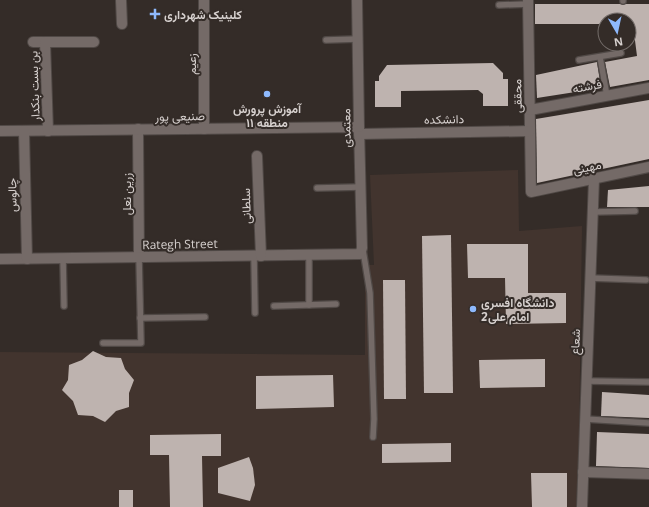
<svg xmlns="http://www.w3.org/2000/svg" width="649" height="507" font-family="'Open Sans',Vazirmatn,sans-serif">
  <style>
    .built { fill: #42342e }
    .building { fill: #beb3af }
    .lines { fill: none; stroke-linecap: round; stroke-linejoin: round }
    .lane-casing { stroke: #504946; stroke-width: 8 }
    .street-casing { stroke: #504946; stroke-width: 12 }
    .secondary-casing { stroke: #504946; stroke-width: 12 }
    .lane { stroke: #746a67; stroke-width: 5.5 }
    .street { stroke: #746a67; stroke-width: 10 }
    .secondary { stroke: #746a67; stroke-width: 10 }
    .poi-dot { fill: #8eb9fd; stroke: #342c28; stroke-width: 1.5 }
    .labels { text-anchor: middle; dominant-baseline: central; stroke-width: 4; stroke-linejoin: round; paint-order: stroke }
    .poi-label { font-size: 12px; font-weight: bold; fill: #d7d1cf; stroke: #342c28; text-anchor: start }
    .street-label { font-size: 12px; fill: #d7d1cf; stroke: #342c28 }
  </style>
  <rect width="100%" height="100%" fill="#342c28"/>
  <polygon class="built" points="518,170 519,231 582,226 579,440 576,507 0,507 0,352 365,355 365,265 374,265 370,175"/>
  <g class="building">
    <polygon points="535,4 649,4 649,80 610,87 605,62 637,56 633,25 629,25 629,20 605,20 605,24 535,24"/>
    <polygon points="597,62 601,88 537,98 536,75"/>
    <polygon points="493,63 503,73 503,79 508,79 508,106 483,106 483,94 478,90 401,91 401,107 375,107 375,81 379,81 379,76 387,65"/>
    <polygon points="649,100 649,159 537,183 536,119"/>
    <polygon points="649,186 649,207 607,207 608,190"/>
    <polygon points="451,235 453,393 424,393 422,236"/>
    <polygon points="467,244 528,244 528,293 566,293 566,323 506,324 505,278 468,278"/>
    <polygon points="383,280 405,280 406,399 384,399"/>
    <polygon points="93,351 106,357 121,358 125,369 134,380 129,393 129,407 116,411 105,422 93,416 78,415 73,401 62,390 68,380 69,365 82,360"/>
    <polygon points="545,359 545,387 480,388 479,360"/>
    <polygon points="333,375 334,407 256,409 256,376"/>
    <polygon points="602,392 649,395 649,418 601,416"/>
    <polygon points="597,432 649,434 649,468 596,466"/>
    <polygon points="221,434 221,456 202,456 203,507 170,507 169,455 150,455 150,435"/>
    <polygon points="451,443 451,462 382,463 382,444"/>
    <polygon points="249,457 253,468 255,485 250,501 218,493 218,468"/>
    <polygon points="531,473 567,473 567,507 532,507"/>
    <rect x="119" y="490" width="14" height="17"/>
  </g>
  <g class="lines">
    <defs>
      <g id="lane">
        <polyline points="623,0 623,1"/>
        <polyline points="499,5 528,4"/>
        <polyline points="326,40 358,39"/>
        <polyline points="600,57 607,96"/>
        <polyline points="579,60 621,53"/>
        <polyline points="317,188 361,187"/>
        <polyline points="593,212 635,211"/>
        <polyline points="363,250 370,293 374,419 373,437"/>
        <polyline points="254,256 255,313"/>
        <polyline points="63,258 64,306"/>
        <polyline points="590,278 646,280"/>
        <polyline points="309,305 309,255"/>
        <polyline points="274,306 336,304"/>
        <polyline points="140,318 205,317"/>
        <polyline points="103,343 141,343 139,257"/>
        <polyline points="586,381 649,382"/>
        <polyline points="585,419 649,423"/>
      </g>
      <g id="street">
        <polyline points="121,0 122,24"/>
        <polyline points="204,0 204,129"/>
        <polyline points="528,0 531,192 649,167"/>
        <polyline points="33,42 45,42"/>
        <polyline points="530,110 649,88"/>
        <polyline points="138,129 139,257"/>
        <polyline points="0,131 359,127 362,248 360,254 0,259"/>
        <polyline points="24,131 27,259"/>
        <polyline points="48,131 45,42 94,42"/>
        <polyline points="359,134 530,131"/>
        <polyline points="257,156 261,256"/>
        <polyline points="583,472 649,474"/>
        <polyline points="582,507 594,179"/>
      </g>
      <polyline id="secondary" points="357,0 359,127"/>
    </defs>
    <use href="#lane" class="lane-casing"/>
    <use href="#street" class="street-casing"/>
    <use href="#secondary" class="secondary-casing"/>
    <use href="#lane" class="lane"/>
    <use href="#street" class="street"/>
    <use href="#secondary" class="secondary"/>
  </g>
  <g class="poi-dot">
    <path d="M153 8h4v4h4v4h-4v4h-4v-4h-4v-4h4z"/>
    <circle cx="267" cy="94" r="4"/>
    <circle cx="473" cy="309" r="4"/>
  </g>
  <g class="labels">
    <g class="poi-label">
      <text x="164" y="14">کلینیک شهرداری</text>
      <text x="267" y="108" text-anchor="middle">آموزش پرورش<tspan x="267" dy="14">منطقه ۱۱</tspan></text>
      <text x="481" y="302">دانشگاه افسری<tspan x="481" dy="14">امام علی2</tspan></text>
    </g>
    <g class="street-label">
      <text transform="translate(191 64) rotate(-90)">زعیم</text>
      <text transform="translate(34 86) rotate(-92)">بن بست بنکدار</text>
      <text transform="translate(587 86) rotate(-10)">فرشته</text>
      <text transform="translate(517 96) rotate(-91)">محققی</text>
      <text transform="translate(180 116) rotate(-1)">صنیعی پور</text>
      <text transform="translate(444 119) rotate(-1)">دانشکده</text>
      <text transform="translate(346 128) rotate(-91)">معتمدی</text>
      <text transform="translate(587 167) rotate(-12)">مهینی</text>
      <text transform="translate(126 194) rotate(-90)">زرین نعل</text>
      <text transform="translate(12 195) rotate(-91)">چالوس</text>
      <text transform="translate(246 206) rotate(-92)">سلطانی</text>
      <text transform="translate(180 244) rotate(-1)">Rategh Street</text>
      <text transform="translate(575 342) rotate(-88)">شعاع</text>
    </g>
  </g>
  <g transform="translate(617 32) rotate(171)"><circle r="19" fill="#342c28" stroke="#756e6b"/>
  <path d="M0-3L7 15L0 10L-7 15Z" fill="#8eb9fd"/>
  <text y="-6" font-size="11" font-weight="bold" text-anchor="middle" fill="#d7d1cf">N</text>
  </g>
</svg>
